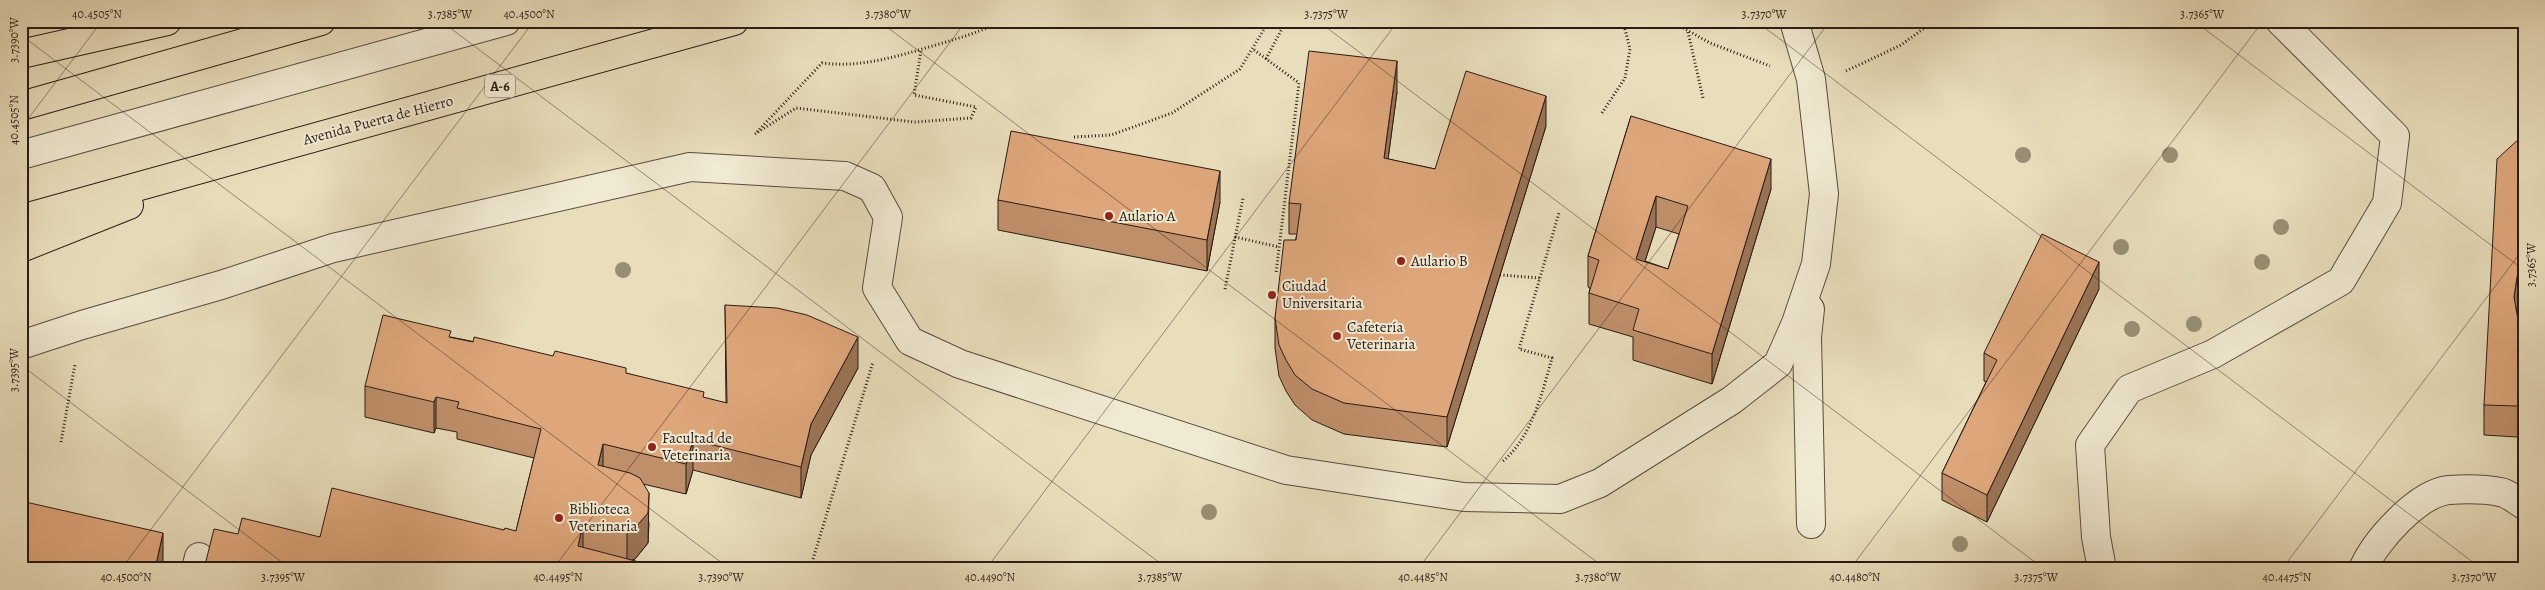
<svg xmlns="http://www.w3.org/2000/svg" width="2545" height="590" font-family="Alegreya,serif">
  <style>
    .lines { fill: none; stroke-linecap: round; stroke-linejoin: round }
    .minor-casing { stroke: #594b3f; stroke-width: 30 }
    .highway-casing { stroke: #291a15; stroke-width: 30 }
    .path { stroke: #291a15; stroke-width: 3; stroke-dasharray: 1 2.5; stroke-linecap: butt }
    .minor { stroke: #f1ead3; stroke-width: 28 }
    .highway { stroke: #e9debc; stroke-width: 28 }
    .tree { fill: #988e74 }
    .wall { fill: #bf8f6a; stroke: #291a15; fill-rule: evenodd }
    .shaded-wall { fill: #9b7456; stroke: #291a15 }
    .building { fill: #dea67b; stroke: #291a15; fill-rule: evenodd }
    .ticks { fill: none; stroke: #291a15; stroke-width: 1; stroke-opacity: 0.45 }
    .poi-dot { fill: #8f2418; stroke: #f1ead3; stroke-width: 2 }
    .labels { text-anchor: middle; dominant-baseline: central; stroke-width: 4; stroke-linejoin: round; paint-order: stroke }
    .shield { fill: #f1ead3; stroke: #65584e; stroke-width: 1 }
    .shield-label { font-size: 14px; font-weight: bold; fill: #291a15 }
    .street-label { font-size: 15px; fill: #291a15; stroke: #f1ead3 }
    .poi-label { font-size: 15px; fill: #291a15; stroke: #f1ead3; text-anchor: start }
    .neatline { fill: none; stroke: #291a15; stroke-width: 2 }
    .ticks-label { font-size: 12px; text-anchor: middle; fill: #291a15 }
  </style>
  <rect width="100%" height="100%" fill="#e9debc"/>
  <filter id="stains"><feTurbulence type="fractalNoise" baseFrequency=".004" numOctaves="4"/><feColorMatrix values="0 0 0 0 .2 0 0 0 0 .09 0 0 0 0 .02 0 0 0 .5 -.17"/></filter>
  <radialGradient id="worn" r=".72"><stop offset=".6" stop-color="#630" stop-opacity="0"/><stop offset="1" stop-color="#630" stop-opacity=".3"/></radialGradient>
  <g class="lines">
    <defs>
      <g id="minor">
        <polyline points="21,155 506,21"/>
        <polyline points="1810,309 1807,337 1811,524"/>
        <polyline points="21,345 82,325 221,285 333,248 690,167 845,176 872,188 888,217 877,288 910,341 960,364 1286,470 1464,497 1560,499 1600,483 1732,400 1778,364 1796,323 1816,264 1824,194 1811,79 1794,21"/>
        <polyline points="196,569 199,557"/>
        <polyline points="2102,569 2096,537 2090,445 2129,389 2213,354 2341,281 2387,203 2395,136 2280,21"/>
        <path d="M 2363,569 C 2375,541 2418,493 2449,490 C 2464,489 2485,489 2500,492 C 2508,493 2517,501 2524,505"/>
      </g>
      <g id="highway">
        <polyline points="21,54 167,21"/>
        <polyline points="21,106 321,21"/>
        <polyline points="21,219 734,21"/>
        <polyline points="21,248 129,205"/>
      </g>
    </defs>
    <use href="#minor" class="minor-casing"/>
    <use href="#highway" class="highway-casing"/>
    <g class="path">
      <polyline points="1671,21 1710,43 1770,66"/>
      <polyline points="1688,32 1703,98"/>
      <polyline points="1254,50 1299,83 1276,273"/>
      <polyline points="1266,59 1286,21"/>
      <polyline points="1846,71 1901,45 1934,21"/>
      <polyline points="1602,113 1625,78 1630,49 1623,21"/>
      <path d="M 757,132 L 822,63 C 862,68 898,56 936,45 C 959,38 981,32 1002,21"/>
      <polyline points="755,134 796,108 914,122 971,118 976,107 914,95 921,50"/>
      <polyline points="1074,137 1111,135 1172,113 1240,69 1269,21"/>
      <polyline points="1235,237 1279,247"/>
      <polyline points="1500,275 1540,278"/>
      <polyline points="1225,289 1243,198"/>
      <polyline points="61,442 75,364"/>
      <path d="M 1503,461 C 1532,437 1542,393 1552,358 L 1519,349 L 1559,213"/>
      <polyline points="810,569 873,362"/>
    </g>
    <use href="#minor" class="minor"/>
    <use href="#highway" class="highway"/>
  </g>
  <g class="tree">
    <circle cx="2023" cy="155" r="8"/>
    <circle cx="2170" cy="155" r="8"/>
    <circle cx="2281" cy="227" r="8"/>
    <circle cx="2121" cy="247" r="8"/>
    <circle cx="2262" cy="262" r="8"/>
    <circle cx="623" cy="270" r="8"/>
    <circle cx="2194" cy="324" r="8"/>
    <circle cx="2132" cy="329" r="8"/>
    <circle cx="1209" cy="512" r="8"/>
    <circle cx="1960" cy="544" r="8"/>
  </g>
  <g class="wall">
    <polygon points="1397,92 1388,159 1435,169 1546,126 1447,447 1344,434 1312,420 1295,405 1286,391 1279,376 1275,348 1275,318 1297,234 1289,234 1289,203"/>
    <path d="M 1631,116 L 1771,189 L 1712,384 L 1633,360 L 1633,337 L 1589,324 L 1589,293 L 1590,288 L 1588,287 L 1588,256 ZM 1656,227 L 1679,234 L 1668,269 L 1645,261 Z"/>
    <polygon points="998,200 1220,202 1207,271 998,230"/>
    <polygon points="2099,289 1987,522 1942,500 1942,473 1986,382 1984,381 1984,353"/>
    <polygon points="725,305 858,368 811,455 801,498 693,470 686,494 643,484 649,524 648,543 635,559 632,560 238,534 320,537 504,530 516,531 534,458 457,439 457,432 436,428 434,433 365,417 365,386 451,337 626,373 704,398 726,403"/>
    <polygon points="2517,307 2517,312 2518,320 2524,335 2524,444 2517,437 2484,435 2484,405"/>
  </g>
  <g class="shaded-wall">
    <polygon points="1397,61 1397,92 1384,189 1384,158"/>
    <polygon points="1546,96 1546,126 1447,447 1447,417"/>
    <polygon points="1771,159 1771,189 1712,384 1712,354"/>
    <polygon points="1220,171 1220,202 1207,271 1207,240"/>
    <polygon points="1656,196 1656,227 1636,289 1636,259"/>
    <polygon points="2099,262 2099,289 1987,522 1987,495"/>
    <polygon points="2524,262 2524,292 2517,307 2514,327 2514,297 2517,277"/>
    <polygon points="858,337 858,368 811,455 801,498 801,467 811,424"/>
    <polygon points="436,397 436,428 434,433 434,402"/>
    <polygon points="693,440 693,470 686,494 686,464"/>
    <polygon points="603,444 603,474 598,465"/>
    <polygon points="649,493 648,543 635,559 627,562 627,532"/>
    <polygon points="583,524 583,555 578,546"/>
    <polygon points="163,533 163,564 162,569 155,569"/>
  </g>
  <g class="building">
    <polygon points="1309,51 1397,61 1384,158 1435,169 1466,71 1546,96 1447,417 1344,403 1312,389 1295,375 1286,360 1279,345 1275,318 1284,240 1296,240 1301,204 1289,203"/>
    <path d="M 1631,116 L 1771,159 L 1712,354 L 1633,330 L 1639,309 L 1589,293 L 1599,260 L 1588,256 ZM 1656,196 L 1688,206 L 1668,269 L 1636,259 Z"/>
    <polygon points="1011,131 1220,171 1207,240 998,200"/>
    <polygon points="2521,137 2524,141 2524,262 2517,277 2514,297 2518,320 2524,335 2524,413 2517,406 2484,405 2497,159"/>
    <polygon points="2042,234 2099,262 1987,495 1942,473 1997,360 1984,353"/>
    <polygon points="725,305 777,308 807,315 858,337 811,424 801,467 693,440 686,464 603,444 598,465 630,473 640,478 649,493 648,513 635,528 627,532 616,532 583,524 578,546 666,569 204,569 214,529 238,534 242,518 320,537 332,488 504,530 505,528 516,531 541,429 457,408 459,402 436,397 434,402 365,386 383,315 451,331 449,337 473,342 474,337 553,356 555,351 626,368 626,373 704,392 703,397 727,403"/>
    <polygon points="21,501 163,533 155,569 21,569"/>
  </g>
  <path class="ticks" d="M 441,21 L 1168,569M 879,21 L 1606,569M 1318,21 L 2044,569M 1756,21 L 2482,569M 2194,21 L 2524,270M 21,35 L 730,569M 21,128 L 102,21M 21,365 L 291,569M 121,569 L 534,21M 553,569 L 966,21M 986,569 L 1398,21M 1418,569 L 1830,21M 1850,569 L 2263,21M 2282,569 L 2524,248"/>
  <g class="poi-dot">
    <circle cx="1109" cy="216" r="5"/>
    <circle cx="1401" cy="261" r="5"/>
    <circle cx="1272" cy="295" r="5"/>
    <circle cx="1337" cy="336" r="5"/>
    <circle cx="652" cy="447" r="5"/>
    <circle cx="559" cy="518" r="5"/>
  </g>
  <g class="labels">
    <rect class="shield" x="485" y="74.5" width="30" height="23" rx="4"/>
    <g class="shield-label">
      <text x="500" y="86">A-6</text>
    </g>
    <g class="street-label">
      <text transform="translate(378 120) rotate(-15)">Avenida Puerta de Hierro</text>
    </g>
    <g class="poi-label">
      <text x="1119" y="216">Aulario A</text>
      <text x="1411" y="261">Aulario B</text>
      <text x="1282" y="286">Ciudad<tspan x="1282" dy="17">Universitaria</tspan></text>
      <text x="1347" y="327">Cafetería<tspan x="1347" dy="17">Veterinaria</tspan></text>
      <text x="662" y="438">Facultad de<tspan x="662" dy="17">Veterinaria</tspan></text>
      <text x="569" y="509">Biblioteca<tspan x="569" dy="17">Veterinaria</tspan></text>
    </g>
  </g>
  <rect width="2545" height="590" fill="none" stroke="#e9debc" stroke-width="55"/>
  <rect x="28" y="28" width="2490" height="534" class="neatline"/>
  <g class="ticks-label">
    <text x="97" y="18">40.4505°N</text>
    <text x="450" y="18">3.7385°W</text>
    <text x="529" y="18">40.4500°N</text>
    <text x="888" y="18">3.7380°W</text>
    <text x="1326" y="18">3.7375°W</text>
    <text x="1764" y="18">3.7370°W</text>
    <text x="2202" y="18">3.7365°W</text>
    <text transform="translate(14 40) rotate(-90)" y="4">3.7390°W</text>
    <text transform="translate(14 120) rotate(-90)" y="4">40.4505°N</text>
    <text transform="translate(2531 265) rotate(-90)" y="4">3.7365°W</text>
    <text transform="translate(14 370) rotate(-90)" y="4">3.7395°W</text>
    <text x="126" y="581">40.4500°N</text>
    <text x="283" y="581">3.7395°W</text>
    <text x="558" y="581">40.4495°N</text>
    <text x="721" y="581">3.7390°W</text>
    <text x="990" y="581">40.4490°N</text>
    <text x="1160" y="581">3.7385°W</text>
    <text x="1423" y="581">40.4485°N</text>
    <text x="1598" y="581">3.7380°W</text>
    <text x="1855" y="581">40.4480°N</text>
    <text x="2036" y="581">3.7375°W</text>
    <text x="2287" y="581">40.4475°N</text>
    <text x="2474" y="581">3.7370°W</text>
  </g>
  <rect width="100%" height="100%" filter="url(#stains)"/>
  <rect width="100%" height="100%" fill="url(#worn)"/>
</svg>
